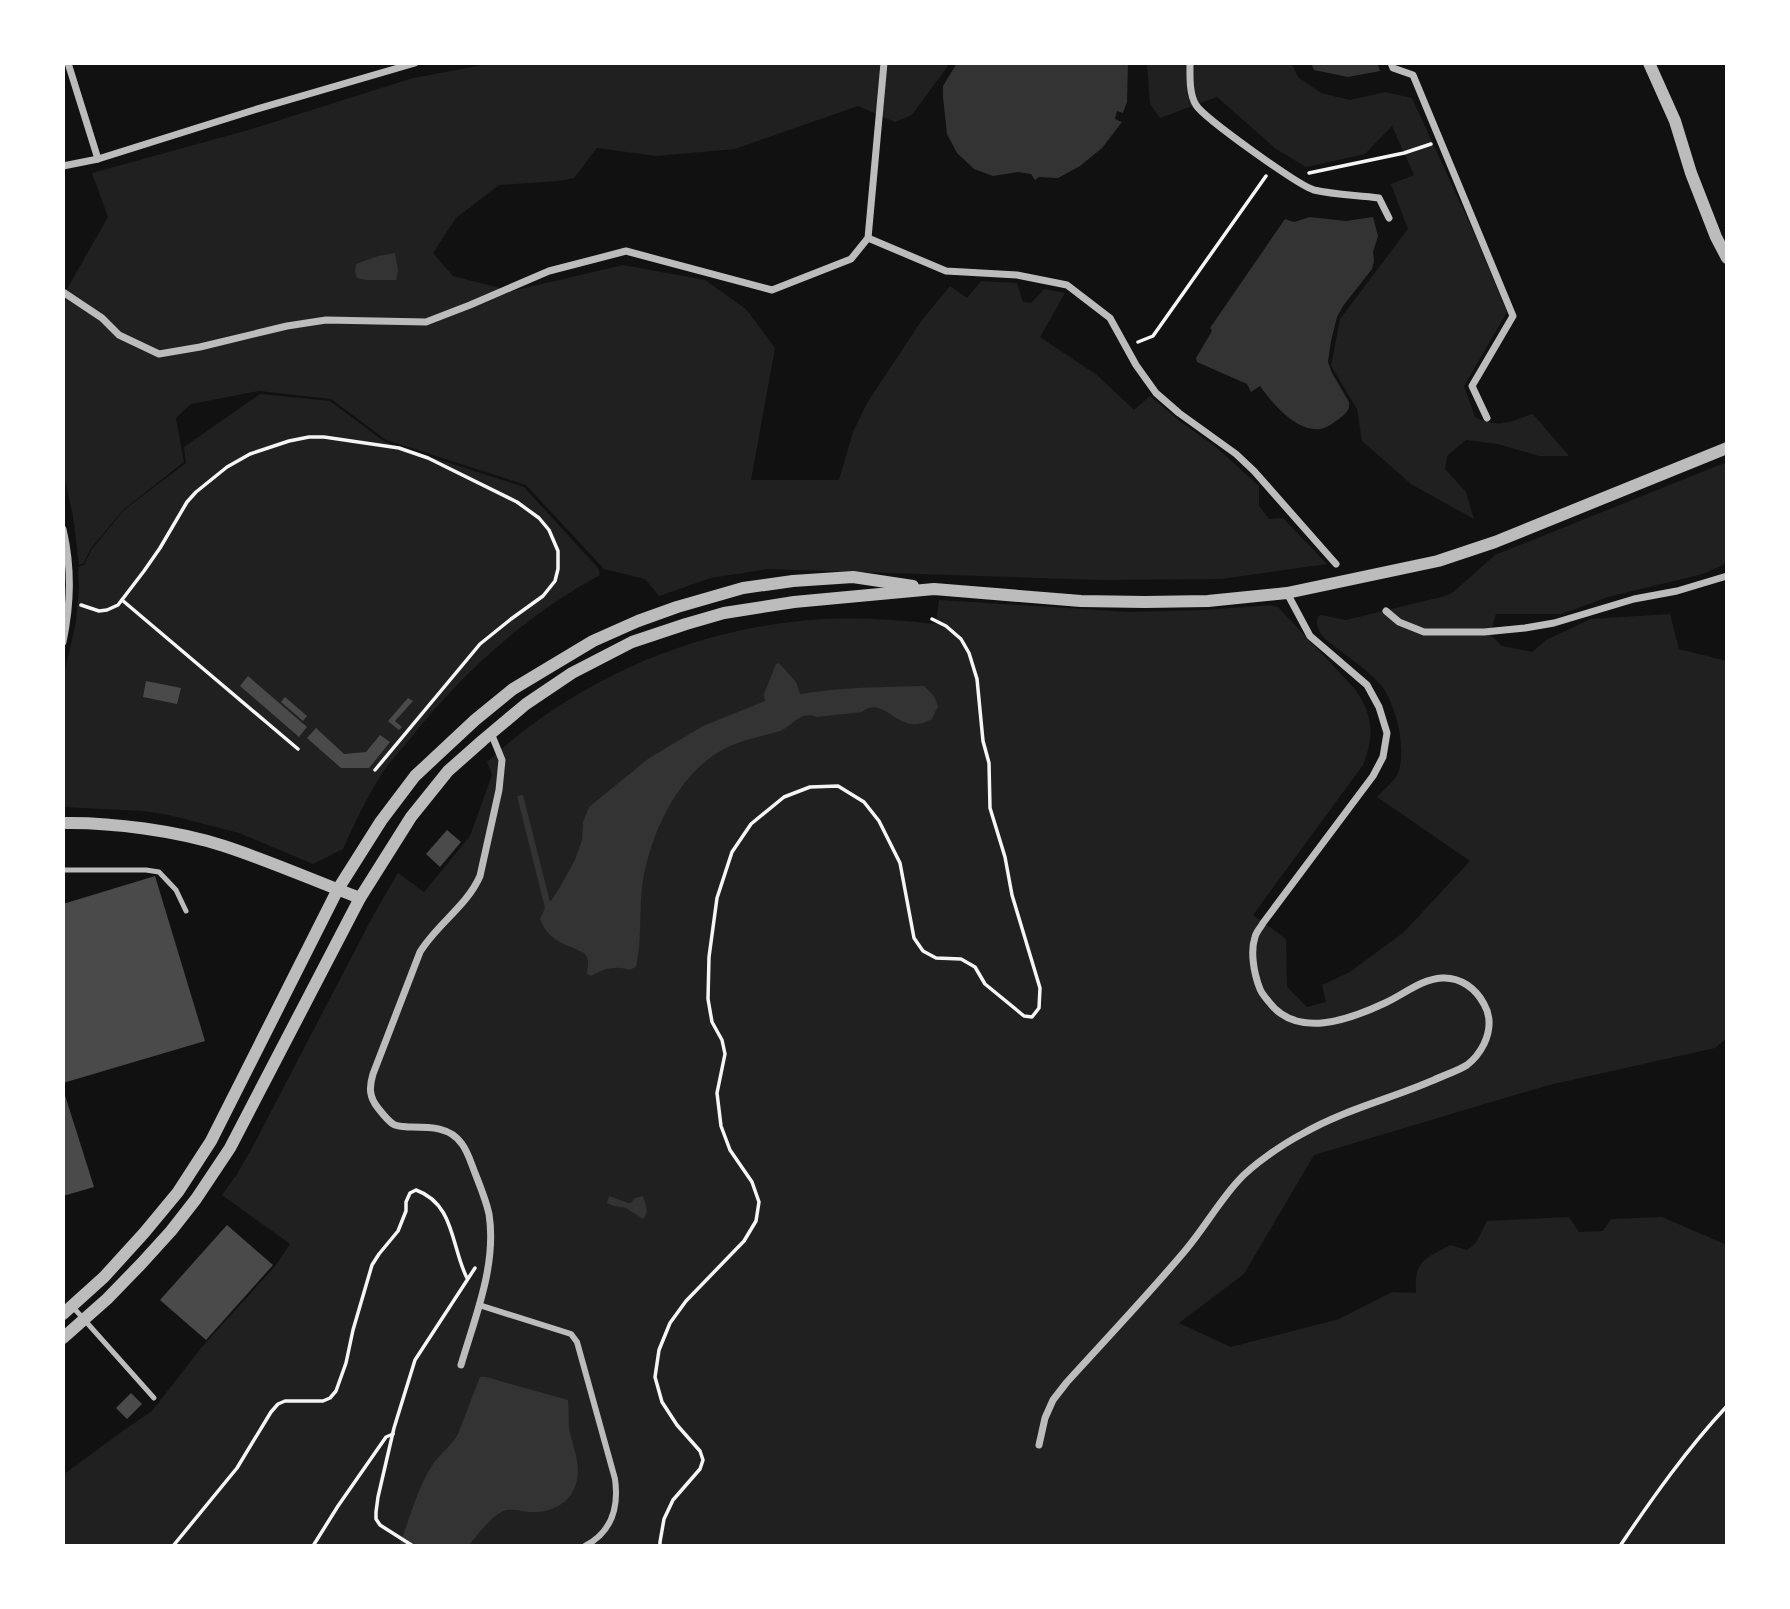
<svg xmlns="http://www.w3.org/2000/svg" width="1790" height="1609" font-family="'IBM Plex Sans',sans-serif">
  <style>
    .green { fill: #202020 }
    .water { fill: #333 }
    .building { fill: #4a4a4a }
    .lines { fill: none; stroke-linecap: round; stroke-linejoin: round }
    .path { stroke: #f5f5f5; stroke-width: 3.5 }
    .service { stroke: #bcbcbc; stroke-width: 5 }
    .pedestrian { stroke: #bcbcbc; stroke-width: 6 }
    .minor { stroke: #bcbcbc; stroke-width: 7 }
    .tertiary { stroke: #bcbcbc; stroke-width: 12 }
  </style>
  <rect width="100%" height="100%" fill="#111"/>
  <g class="green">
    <polygon points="494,63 950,63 912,115 895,122 858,106 735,149 656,156 597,148 574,178 558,181 499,185 456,218 433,253 453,276 512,291 623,265 705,280 746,309 775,348 751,480 839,480 853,432 867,403 922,320 950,286 967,298 981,281 1017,283 1023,302 1031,303 1044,289 1065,293 1040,337 1097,375 1134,410 1150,396 1181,422 1216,447 1259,486 1259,506 1269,519 1283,518 1327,564 1221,579 1100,580 769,569 711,578 659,596 645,579 604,569 526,485 386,440 331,399 259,391 191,404 176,418 184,462 124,509 91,548 84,563 79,565 73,516 63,472 63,296 108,217 92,173 252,129 413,78"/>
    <path d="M 1147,63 L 1291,63 L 1298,77 L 1321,93 L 1350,100 L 1385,92 L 1412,98 L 1474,233 L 1507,312 L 1464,386 L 1475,417 C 1500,429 1508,422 1533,414 L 1569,456 L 1539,456 L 1498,444 L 1466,440 L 1447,456 L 1445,469 L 1466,492 L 1474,519 L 1411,484 L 1362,441 L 1357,409 L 1331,366 L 1340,319 L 1408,229 L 1391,184 L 1414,175 L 1392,126 L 1365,154 L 1306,167 L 1276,149 L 1217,97 L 1160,118 L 1150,104 Z"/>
    <path d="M 260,394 L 330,401 L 385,442 L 524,487 L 598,568 L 600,575 C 526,615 462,673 410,739 C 401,750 391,760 383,772 C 367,797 355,822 343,849 L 313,864 L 239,833 L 169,815 L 143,811 L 63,807 L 63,679 L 76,622 L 79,587 L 78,567 L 84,565 L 92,549 L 124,510 L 186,463 L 184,447 Z"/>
    <path d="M 1727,462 L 1727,563 L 1703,574 L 1608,597 L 1561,614 L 1496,614 L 1490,634 L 1502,646 L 1532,652 L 1546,640 L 1591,619 L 1670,614 L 1679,649 L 1727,661 L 1727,1038 L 1715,1048 L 1549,1085 L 1314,1155 L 1244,1274 L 1179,1323 L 1231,1347 L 1339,1319 L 1392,1292 L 1416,1293 C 1414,1260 1424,1260 1450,1245 L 1467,1250 L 1476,1243 L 1487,1221 L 1569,1217 L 1579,1232 L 1603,1231 L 1611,1219 L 1662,1217 L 1727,1245 L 1727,1546 L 63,1546 L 63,1475 L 124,1430 L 152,1411 L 201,1348 L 276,1265 L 290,1244 L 222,1195 L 237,1174 L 252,1148 L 374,914 L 398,873 L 424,892 L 470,836 L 492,775 L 487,762 C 579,677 700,626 824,619 C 862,617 899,620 936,624 L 939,600 L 1129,612 L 1205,610 L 1272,605 L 1278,607 L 1354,688 C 1373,714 1375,735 1363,765 L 1253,915 L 1286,939 L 1287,987 L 1307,1007 L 1326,1002 L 1322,985 L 1350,972 L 1404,932 L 1470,861 L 1377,797 C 1383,790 1391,784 1396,777 C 1409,755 1396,702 1380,684 C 1364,667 1343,653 1325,639 C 1319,632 1315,625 1318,617 L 1321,615 L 1346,620 L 1445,596 L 1452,593 L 1495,555 Z"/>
  </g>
  <g class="water">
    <polygon points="957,63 1128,63 1127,102 1123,113 1117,111 1115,119 1122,122 1102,148 1080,166 1058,178 1039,177 1035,180 1031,174 1018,172 993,176 974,169 957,153 947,134 943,97 943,86"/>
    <polygon points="1311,63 1377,63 1380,71 1348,77 1314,70"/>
    <path d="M 1310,217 L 1346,221 L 1373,217 L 1378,236 L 1373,252 L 1374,261 L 1372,269 L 1343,306 L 1337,317 L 1331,341 L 1328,362 L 1332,373 L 1349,402 C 1350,411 1346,413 1339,419 C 1333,423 1327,428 1320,429 C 1296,432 1272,403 1260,386 L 1251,392 L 1247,384 L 1197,362 L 1196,358 L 1212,331 L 1210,328 L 1285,219 L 1294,222 Z"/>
    <polygon points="395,253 398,271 396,280 366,280 357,278 355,271 356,264 378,256"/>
    <path d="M 779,663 L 796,682 L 800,694 C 841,687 883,687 924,686 L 934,696 L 938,706 L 932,719 C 898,739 885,693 862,712 L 817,717 C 800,710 794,725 780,731 C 761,737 742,739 724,749 C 677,774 649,836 642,887 C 639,915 642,940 636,967 L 629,970 C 616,965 603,969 591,976 L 587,974 C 587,965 591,961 584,953 C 564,943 549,942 540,919 L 545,908 L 517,796 L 523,795 L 550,902 L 559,889 L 575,860 L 582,840 L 583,822 L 589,807 L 648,759 L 671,745 L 703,726 L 765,701 L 764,694 L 776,664 Z"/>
    <path d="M 609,1196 L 628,1203 L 631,1203 L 635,1198 L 643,1196 C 645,1204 650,1212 643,1219 L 626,1208 L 614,1206 L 607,1203 Z"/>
    <path d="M 480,1377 L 486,1377 L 568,1400 C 569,1411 568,1423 570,1433 C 573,1446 578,1458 578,1471 C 577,1499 557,1513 530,1512 C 522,1511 511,1508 503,1511 C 489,1518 478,1535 468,1546 L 399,1546 C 410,1519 417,1488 433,1464 C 441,1453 452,1445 458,1434 Z"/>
  </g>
  <g class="building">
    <polygon points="248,676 307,727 299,737 240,686"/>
    <polygon points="146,681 181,688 177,704 143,697"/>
    <polygon points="285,697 307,716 303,721 281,702"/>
    <polygon points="408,698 413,701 395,721 402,727 399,730 388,721"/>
    <polygon points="316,728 344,754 366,752 380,735 390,742 369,768 341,768 307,738"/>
    <polygon points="447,830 461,842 440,867 426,854"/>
    <polygon points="155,876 205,1041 63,1083 63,904"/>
    <polygon points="63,1089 94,1187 63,1196"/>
    <polygon points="227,1225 273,1265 206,1340 160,1300"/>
    <polygon points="131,1393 142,1404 127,1419 116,1408"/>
  </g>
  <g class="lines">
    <g class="path">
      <polyline points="1309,173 1404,153 1431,144"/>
      <polyline points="1138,342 1153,336 1266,176"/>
      <polyline points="122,600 298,749"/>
      <polyline points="81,605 99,611 107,610 118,605 144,571 160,548 187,502 196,492 227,467 250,454 289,441 309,437 324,437 399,448 428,458 517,502 539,518 549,530 558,551 558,569 555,581 543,596 511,619 480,644 375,770"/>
      <path d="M 173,1546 L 237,1468 L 271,1412 L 278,1404 L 285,1401 L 323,1401 L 330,1398 L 336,1391 L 346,1363 L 353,1330 L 372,1265 L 379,1254 L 398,1231 L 406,1211 L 406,1202 L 410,1193 L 416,1190 C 455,1204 451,1247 467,1278"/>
      <polyline points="313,1546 338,1506 386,1437 393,1434"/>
      <polyline points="413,1546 380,1525 376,1519 376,1512 378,1497 394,1428 415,1360 475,1268"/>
      <polyline points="660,1546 660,1542 664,1519 673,1500 700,1469 703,1460 700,1451 677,1425 662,1402 655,1377 659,1350 670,1323 686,1301 744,1241 756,1221 759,1202 752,1182 730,1150 721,1126 717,1093 725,1054 722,1040 712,1022 708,999 709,957 717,898 732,852 751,824 784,797 810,787 838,786 864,802 879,821 900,863 914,938 923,951 936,958 961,959 975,967 985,984 1024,1016 1032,1017 1039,1008 1040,988 1012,895 1005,857 990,808 989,763 983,741 977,679 969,653 961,639 946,626 932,619"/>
      <path d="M 1620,1546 C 1653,1497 1687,1449 1727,1406"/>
    </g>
    <g class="service">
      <polyline points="63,870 146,870 159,872 176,890 186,911"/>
      <polyline points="72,1306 154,1398"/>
    </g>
    <path class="pedestrian" d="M 479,1305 L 571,1334 L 577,1342 L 615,1479 C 619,1508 612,1532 585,1546"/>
    <g class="minor">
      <polyline points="68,63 98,159"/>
      <path d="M 1190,63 C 1190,76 1189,94 1196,105 C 1204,118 1299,186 1314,190 C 1335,195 1358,195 1379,198 L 1389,218"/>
      <polyline points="1391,63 1393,68 1413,75 1513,316 1472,386 1487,418"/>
      <polyline points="63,166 98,159 254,110 415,63"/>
      <polyline points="868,238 946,271 1017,275 1067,285 1110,318 1136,365 1156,393 1179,413 1236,454 1254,471 1336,564"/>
      <polyline points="63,292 102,318 119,335 159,354 200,347 287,326 326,320 426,322 470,305 549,271 626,251 772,290 851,259 868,238 884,63"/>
      <path d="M 63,529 C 72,568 71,603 63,642"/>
      <polyline points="1386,611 1399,622 1424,632 1484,632 1525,628 1554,623 1634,599 1677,591 1727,576"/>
      <path d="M 461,1365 C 475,1317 497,1265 489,1214 C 486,1200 480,1186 475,1173 C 471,1163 468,1152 462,1144 C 450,1126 428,1127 408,1127 C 403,1126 397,1127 393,1124 C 387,1120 382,1113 378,1108 C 369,1097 369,1087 373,1074 L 420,952 C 437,924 467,906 480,876 L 499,790 L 502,760 L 491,733"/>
      <path d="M 1039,1445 L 1045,1418 L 1053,1400 L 1067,1382 C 1106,1339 1146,1297 1184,1252 C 1203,1230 1218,1203 1238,1181 C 1252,1165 1283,1144 1302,1134 C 1343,1110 1390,1099 1434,1080 C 1444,1075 1458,1071 1467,1065 C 1475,1059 1480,1052 1484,1044 C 1490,1031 1492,1018 1484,1004 C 1476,989 1461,977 1442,978 C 1421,979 1403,995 1385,1003 C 1349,1020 1297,1039 1269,1002 C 1265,997 1262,994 1260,989 C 1254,974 1250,952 1255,937 C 1256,932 1261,927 1263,923 L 1373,776 L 1383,757 L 1387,733 L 1379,707 L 1367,685 L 1310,636 L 1287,593"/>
    </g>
    <g class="tertiary">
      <polyline points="1649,63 1675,121 1691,173 1716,237 1727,258"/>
      <path d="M 63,823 C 111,822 178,831 224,846 C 270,861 315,881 360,898"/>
      <polyline points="63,1314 104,1277 144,1233 178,1192 211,1141 338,889 381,821 415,776 475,720 513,689 593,641 638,621 677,607 743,588 793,581 853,577 913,586"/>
      <polyline points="63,1338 107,1299 141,1264 171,1231 196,1199 230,1148 360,898 411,817 448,771 483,740 526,704 572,673 632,642 686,624 724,613 794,602 934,589 1081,601 1145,602 1208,601 1287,593 1438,561 1495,542 1727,448"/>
    </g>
  </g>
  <rect width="1790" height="1609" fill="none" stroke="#ffffff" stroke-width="130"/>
</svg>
